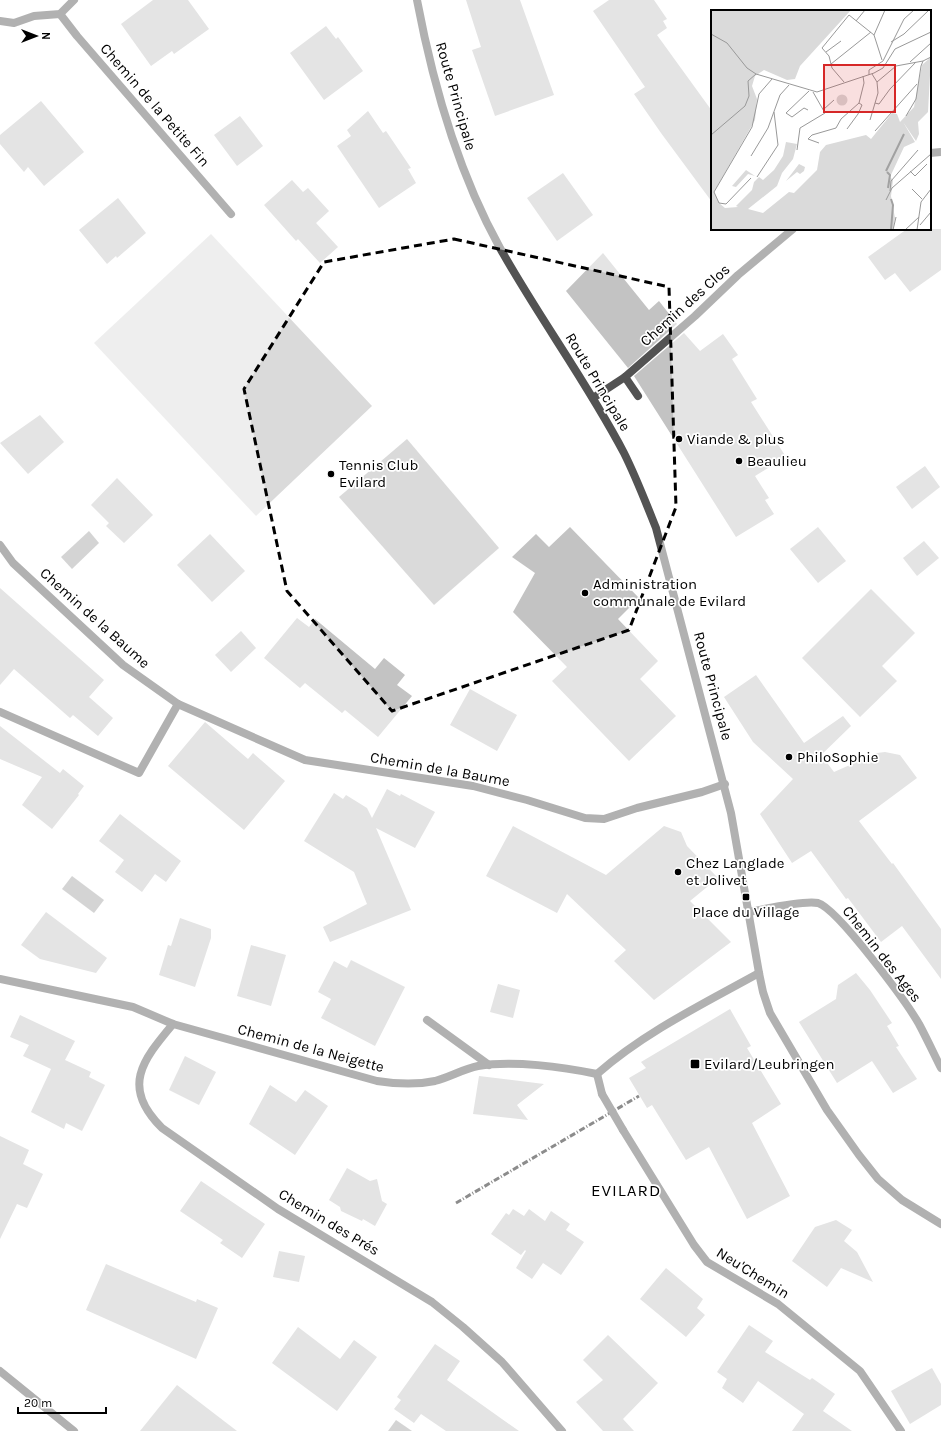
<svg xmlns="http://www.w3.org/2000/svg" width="941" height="1431" font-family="Karla,sans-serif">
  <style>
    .green { fill: #dadada }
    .water { fill: #a1a1a1 }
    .building { fill: #c3c3c3 }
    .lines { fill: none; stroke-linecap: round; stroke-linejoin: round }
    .service { stroke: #535353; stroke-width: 8 }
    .minor { stroke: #535353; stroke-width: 8 }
    .tertiary { stroke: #535353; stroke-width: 8 }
    .rail { stroke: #000; stroke-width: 3; stroke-dasharray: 6 2 1 2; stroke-linecap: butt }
    .minor-bridge { stroke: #535353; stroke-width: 8 }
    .marked { fill: none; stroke: #000; stroke-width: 3; stroke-dasharray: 8 5; stroke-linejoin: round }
    .poi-dot { fill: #000; stroke: #fff; stroke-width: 1.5 }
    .labels { text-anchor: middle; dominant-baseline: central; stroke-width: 3.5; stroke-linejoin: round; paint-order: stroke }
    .street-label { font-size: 15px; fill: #000; stroke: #fff }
    .poi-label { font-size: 15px; fill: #000; stroke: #fff; text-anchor: start }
    .quarter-label { font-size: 17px; letter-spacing: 1px; fill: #000; stroke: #fff }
    .inset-river { fill: none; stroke: #a1a1a1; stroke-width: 2 }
    .inset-road { fill: none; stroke: #999; stroke-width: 1 }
    .view { fill: #d62828; fill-opacity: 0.15; stroke: #d62828; stroke-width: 2 }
    .inset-edge { fill: none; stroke: #000; stroke-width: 2 }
  </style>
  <rect width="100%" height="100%" fill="#fff"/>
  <g class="green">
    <polygon points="211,234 372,406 256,516 94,343"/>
    <polygon points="407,439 499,548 434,605 339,497"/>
  </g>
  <g class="water">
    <polygon points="89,531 99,543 72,569 61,557"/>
    <polygon points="72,876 104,900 94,913 62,889"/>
    <polygon points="396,1420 412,1431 388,1431"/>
  </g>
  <g class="building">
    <polygon points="153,0 188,0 209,29 174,54 172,51 151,66 121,24"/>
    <polygon points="466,0 520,0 554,95 495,116 472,50 481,47"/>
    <polygon points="609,0 654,0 667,19 663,21 667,28 657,35 712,111 712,202 661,133 634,94 645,87 593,11"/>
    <polygon points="326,26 336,39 338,37 363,71 324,100 290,53"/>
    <polygon points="41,101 84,152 44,186 28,167 24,172 0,144 0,135"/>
    <polygon points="368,111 383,133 386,131 411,168 408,169 416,183 379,208 337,146 351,136 347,130"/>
    <polygon points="240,116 263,146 237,166 214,135"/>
    <polygon points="563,173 593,215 557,241 527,198"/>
    <polygon points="292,180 303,192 308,188 329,211 316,223 338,247 320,263 298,239 296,241 264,205"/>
    <polygon points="118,198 146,233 117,258 116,256 107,264 79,230"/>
    <polygon points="907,229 941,229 941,270 910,292 895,273 885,280 868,257"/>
    <polygon points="603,253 649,310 659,301 677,324 628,368 566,291"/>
    <polygon points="684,333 700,351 723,334 738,355 732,359 757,399 751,402 786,457 755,476 769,498 765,500 774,514 736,537 634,376"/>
    <polygon points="40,415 64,442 28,474 0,443"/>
    <polygon points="925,466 940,487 912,509 896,487"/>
    <polygon points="117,478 153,515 124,543 106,526 109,523 91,505"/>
    <polygon points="570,527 639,598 618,619 658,661 640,679 676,716 629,761 552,681 567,667 513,612 535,573 512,557 536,534 549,547"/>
    <polygon points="818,527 846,561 818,583 790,549"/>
    <polygon points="210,534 245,571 212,602 177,565"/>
    <polygon points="924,541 939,558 917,576 903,558"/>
    <polygon points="0,588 104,680 89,697 113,718 98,736 73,715 70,718 14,669 0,685"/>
    <polygon points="871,589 915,633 882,666 897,681 860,717 802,658"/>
    <polygon points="297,618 309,627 315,619 375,669 384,658 405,675 397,685 412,696 378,737 345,710 342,713 305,683 300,688 264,658"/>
    <polygon points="241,631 256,648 231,672 215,655"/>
    <polygon points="756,675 804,743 843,716 851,726 815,761 825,760 834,772 877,753 885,752 900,755 917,778 859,821 892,864 893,863 941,929 941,979 902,926 881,942 848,898 846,899 811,851 792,863 760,814 793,779 753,742 724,697"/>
    <polygon points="470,689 517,715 497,751 450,725"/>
    <polygon points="205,722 248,759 253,753 285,781 244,830 168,766"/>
    <polygon points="0,726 60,773 63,769 84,786 78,794 79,795 52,829 22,805 42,777 0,759"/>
    <polygon points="387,789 400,796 401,794 435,812 415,848 376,828 411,910 330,942 323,927 367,904 354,872 304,841 334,793 343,799 346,795 367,808 372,818"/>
    <polygon points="120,814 181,861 166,882 155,874 142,892 115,872 124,860 99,841"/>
    <polygon points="513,826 606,875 664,826 681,832 687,846 718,878 690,901 731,942 654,1000 614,961 626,950 567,894 557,913 486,876"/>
    <polygon points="46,912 107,958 96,973 40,959 21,945"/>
    <polygon points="180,918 211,929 211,938 195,987 159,975 168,945 171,946"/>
    <polygon points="251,945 286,955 271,1006 237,996"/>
    <polygon points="351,960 405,987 375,1046 321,1018 331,999 318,992 334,961 347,968"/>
    <polygon points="856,973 870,990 892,1023 887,1026 899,1046 896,1047 917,1079 893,1093 872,1061 837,1083 799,1022 836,999 838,985"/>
    <polygon points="498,984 520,990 513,1018 490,1012"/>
    <polygon points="730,1009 751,1046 747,1048 781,1104 752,1123 790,1196 747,1219 709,1147 686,1160 652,1105 647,1108 629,1078 646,1068 641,1062"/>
    <polygon points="20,1015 75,1041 65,1060 91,1072 89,1077 105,1085 82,1131 66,1123 64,1129 31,1112 51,1069 23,1056 29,1045 10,1037"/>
    <polygon points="185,1056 216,1072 199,1105 169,1090"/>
    <polygon points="479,1076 544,1084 517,1105 528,1120 473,1114"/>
    <polygon points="270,1085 296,1102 305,1090 328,1106 295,1155 249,1124"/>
    <polygon points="0,1136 29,1150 23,1164 43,1174 27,1208 17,1204 0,1239"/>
    <polygon points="347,1168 370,1181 377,1179 382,1201 387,1204 375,1226 363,1219 362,1221 341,1211 340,1207 329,1200"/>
    <polygon points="201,1181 265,1224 242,1258 220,1243 223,1240 180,1211"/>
    <polygon points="513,1209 524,1216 529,1209 545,1221 551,1211 570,1224 566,1230 584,1242 561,1275 543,1263 532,1279 516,1268 526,1251 525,1250 521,1255 491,1234 506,1213 509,1215"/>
    <polygon points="836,1220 852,1230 844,1241 857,1252 873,1282 841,1268 827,1287 792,1261 815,1227"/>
    <polygon points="279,1251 305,1256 299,1282 273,1277"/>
    <polygon points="106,1264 196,1302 197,1299 218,1308 196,1359 86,1310"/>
    <polygon points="666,1268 703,1299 697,1308 705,1315 686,1337 640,1299"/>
    <polygon points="749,1325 773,1341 765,1352 810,1380 812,1378 835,1394 823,1411 852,1431 792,1431 804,1414 758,1381 743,1403 722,1388 727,1379 717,1372"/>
    <polygon points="298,1327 340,1359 354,1340 377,1357 337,1411 272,1363"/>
    <polygon points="608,1335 658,1383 623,1419 634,1431 603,1431 576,1402 603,1380 583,1360"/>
    <polygon points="435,1344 460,1361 447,1380 519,1431 446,1431 421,1414 414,1423 394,1409 401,1400 397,1397"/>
    <polygon points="932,1368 941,1384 941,1405 910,1424 891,1391"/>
    <polygon points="177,1385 237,1431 140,1431"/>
  </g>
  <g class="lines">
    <polyline class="service" points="427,1020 489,1065"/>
    <g class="minor">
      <polyline points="60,14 77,36 231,214"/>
      <polyline points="0,21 14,23 34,16 60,14 74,0"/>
      <polyline points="930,153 941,152"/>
      <polyline points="625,377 638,396"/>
      <polyline points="593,398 625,377 695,316 738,275 793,229"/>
      <polyline points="0,545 13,563 123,665 178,704 305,760 473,786 527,800 585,818 604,819 637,808 702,792 725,784"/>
      <polyline points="0,712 139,773 178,704"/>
      <path d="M 749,912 C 764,909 804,900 818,903 C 838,909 907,1003 919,1024 C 927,1039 934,1054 941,1068"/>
      <path d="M 0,979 L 133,1007 L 173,1024 L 377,1081 C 396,1084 416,1085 435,1081 C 450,1077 463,1069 478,1066 C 513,1060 563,1067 597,1074"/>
      <path d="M 173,1024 C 142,1061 121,1087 162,1128 L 278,1209 L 432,1302 L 463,1327 L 502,1362 L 562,1431"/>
      <path d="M 597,1074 C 645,1032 703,1004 759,973"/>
      <polyline points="597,1074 602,1094"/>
      <polyline points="623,1130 694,1245 707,1262 778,1304 860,1371 901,1431"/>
      <polyline points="0,1371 74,1431"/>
    </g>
    <path class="tertiary" d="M 417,0 C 433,85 458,172 500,248 C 539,318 587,382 624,453 C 636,477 646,503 656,528 L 731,813 L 759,973 L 763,992 L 770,1013 L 827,1110 L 859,1155 L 878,1179 L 902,1200 L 941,1224"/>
    <polyline class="rail" points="456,1203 639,1096"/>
    <polyline class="minor-bridge" points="602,1094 623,1130"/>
  </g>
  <path d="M0 0H941V1431H0ZM 454,239 L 669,287 L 676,507 L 629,630 L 392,711 L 287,591 L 244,389 L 324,262 Z" fill="#fff" fill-opacity=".55" fill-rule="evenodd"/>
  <path class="marked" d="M 454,239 L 669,287 L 676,507 L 629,630 L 392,711 L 287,591 L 244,389 L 324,262 Z"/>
  <g class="poi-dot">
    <circle cx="679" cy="439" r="4"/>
    <circle cx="739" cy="461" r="4"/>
    <circle cx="331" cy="474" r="4"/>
    <circle cx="585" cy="593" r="4"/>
    <circle cx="789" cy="757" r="4"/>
    <circle cx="678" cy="872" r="4"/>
    <rect x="742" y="893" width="8" height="8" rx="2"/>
    <rect x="690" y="1059" width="10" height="10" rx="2"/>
  </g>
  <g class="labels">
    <g class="street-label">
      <text transform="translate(456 96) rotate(74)">Route Principale</text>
      <text transform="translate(155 105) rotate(49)">Chemin de la Petite Fin</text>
      <text transform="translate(685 305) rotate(-42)">Chemin des Clos</text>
      <text transform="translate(598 382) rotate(59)">Route Principale</text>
      <text transform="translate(95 618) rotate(42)">Chemin de la Baume</text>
      <text transform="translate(713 686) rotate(75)">Route Principale</text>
      <text transform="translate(440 769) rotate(10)">Chemin de la Baume</text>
      <text transform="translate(882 954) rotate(52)">Chemin des Ages</text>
      <text transform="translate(311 1048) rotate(15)">Chemin de la Neigette</text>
      <text transform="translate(329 1222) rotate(31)">Chemin des Prés</text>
      <text transform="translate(753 1273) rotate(32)">Neu'Chemin</text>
    </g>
    <g class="poi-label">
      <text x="687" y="439">Viande &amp; plus</text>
      <text x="747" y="461">Beaulieu</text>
      <text x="339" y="465">Tennis Club<tspan x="339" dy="17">Evilard</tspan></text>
      <text x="593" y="584">Administration<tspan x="593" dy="17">communale de Evilard</tspan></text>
      <text x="797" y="757">PhiloSophie</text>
      <text x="686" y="863">Chez Langlade<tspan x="686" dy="17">et Jolivet</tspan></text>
      <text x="746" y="912" text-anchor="middle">Place du Village</text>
      <text x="704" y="1064">Evilard/Leubringen</text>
    </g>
    <g class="quarter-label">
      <text x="626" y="1190">EVILARD</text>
    </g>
  </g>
  <g transform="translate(711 10)">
    <rect width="220" height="220" fill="#fff"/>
    <path d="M 0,0 L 140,0 L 89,56 L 84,69 L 76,70 L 53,60 L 44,66 L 41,76 L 46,89 L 44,110 L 3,182 L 8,193 L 14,198 L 27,197 L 25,196 L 41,180 L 43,172 L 48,167 L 52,170 L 63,160 L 72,146 L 75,132 L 86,134 L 82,149 L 71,163 L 66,176 L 37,199 L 52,203 L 78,182 L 83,183 L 106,160 L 109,142 L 115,135 L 155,125 L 160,129 L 181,103 L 186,104 L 189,112 L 203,97 L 211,55 L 220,47 L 217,102 L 207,112 L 208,124 L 205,131 L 192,112 L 204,132 L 193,137 L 179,167 L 182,170 L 180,186 L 184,208 L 182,220 L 0,220 ZM125.5 90a5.5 5.5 0 1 1 11 0a5.5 5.5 0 1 1-11 0ZM 88,154 L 94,157 L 93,161 L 89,164 L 86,162 L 75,171 ZM 35,160 L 44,166 L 37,164 L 25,177 L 21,176 Z" fill="#dadada"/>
    <path class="inset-river" d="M 175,161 L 193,124M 176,162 L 179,165 L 177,178M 180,189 L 182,195 L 180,220"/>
    <path class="inset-road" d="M 145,11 L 154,0M 0,24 L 16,33 L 36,58 L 45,64 L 106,82 L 163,63 L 172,58 L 184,39 L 220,22M 180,32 L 193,24 L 218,0M 115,42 L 130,31M 171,50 L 163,25 L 174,0M 199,52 L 220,33M 120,54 L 160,22M 158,65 L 158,60 L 172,51 L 193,9 L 203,0M 133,72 L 121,58 L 118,46 L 111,38 L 138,5 L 163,25M 166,72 L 185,56 L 212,51M 164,93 L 168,94 L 179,79 L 205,52M 113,99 L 123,90M 97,100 L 93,98 L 81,107 L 75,103 L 98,81M 195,106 L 205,89 L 210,56 L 212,51 L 220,47M 159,110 L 167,83 L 166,72 L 161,64M 136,119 L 147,104 L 151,95 L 148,93M 164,121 L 206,74M 0,125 L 34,96 L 38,86 L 37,71 L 45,64M 108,133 L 97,129 L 101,125 L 125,118 L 130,109 L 148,93 L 153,73 L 152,66M 86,140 L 89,118 L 114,103 L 102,82M 40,146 L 57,118 L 69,85 L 78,75M 199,161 L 204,166 L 216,154M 46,167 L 67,135 L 63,102M 40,168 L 15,194 L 8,193 L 3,182 L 41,117 L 48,84 L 61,69M 201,179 L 211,189M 179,181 L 180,171 L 207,140M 175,190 L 181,178 L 220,144M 209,215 L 220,202M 182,220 L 185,207M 194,220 L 208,207M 206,220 L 210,192 L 220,179"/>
    <path class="view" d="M 113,55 L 184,55 L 184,102 L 113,102 Z"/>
    <rect width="220" height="220" class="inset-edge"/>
  </g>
  <g transform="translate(36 36) rotate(90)" stroke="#ffffff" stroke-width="3" paint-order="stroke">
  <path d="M0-3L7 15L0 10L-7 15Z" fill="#000000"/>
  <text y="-6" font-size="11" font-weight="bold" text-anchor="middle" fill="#000000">N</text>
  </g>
  <path d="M18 1407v6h88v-6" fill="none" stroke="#000000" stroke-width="2"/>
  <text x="24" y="1407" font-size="12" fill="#000000" stroke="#ffffff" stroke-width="3" paint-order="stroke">20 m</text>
</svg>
